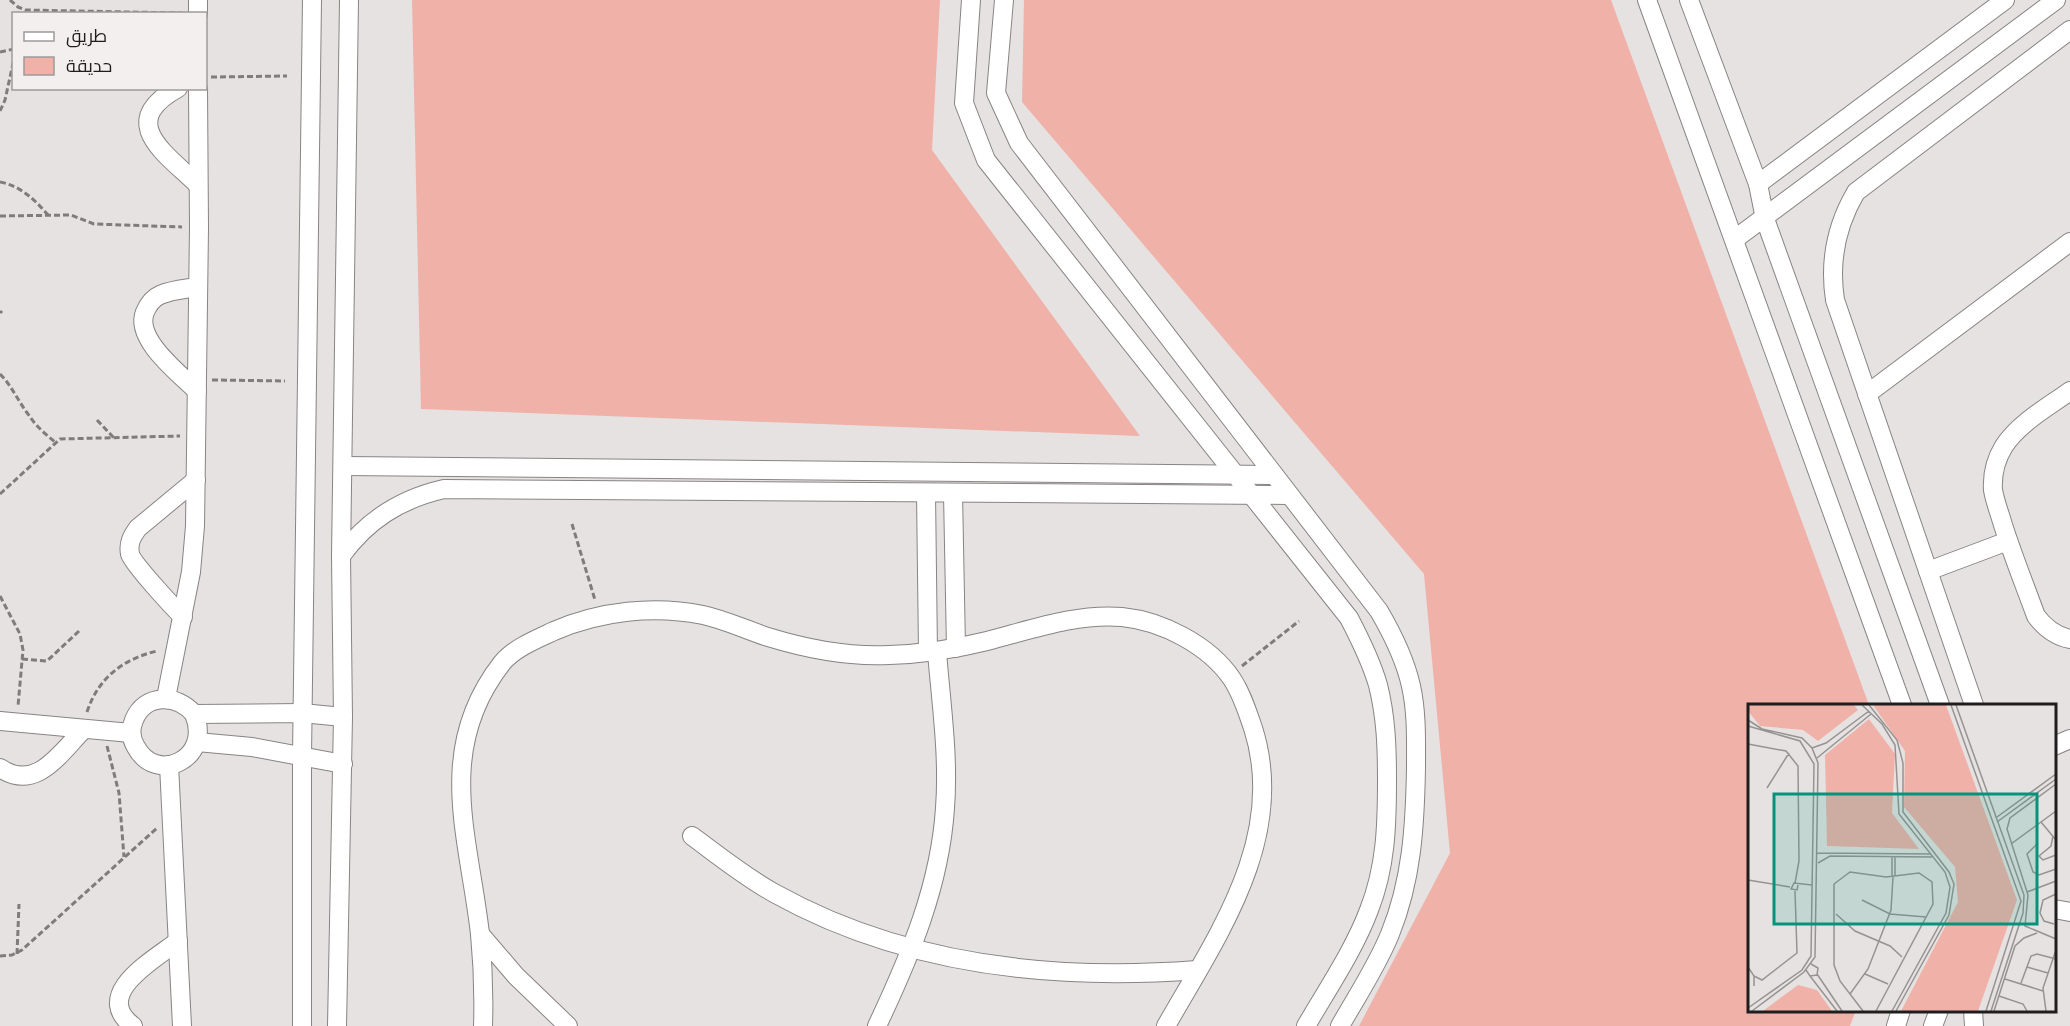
<svg xmlns="http://www.w3.org/2000/svg" width="2070" height="1026" font-family="'PT Sans Narrow',Cairo,sans-serif">
  <style>
    .green { fill: #f0b1a9 }
    .lines { fill: none; stroke-linecap: round; stroke-linejoin: round }
    .minor-casing { stroke: #888484; stroke-width: 20 }
    .path { stroke: #7f7c7c; stroke-width: 3; stroke-dasharray: 6 3; stroke-linecap: butt }
    .minor { stroke: #fff; stroke-width: 18 }
    .inset-road { fill: none; stroke: #969393; stroke-width: 1.5 }
    .view { fill: #08927c; fill-opacity: 0.15; stroke: #08927c; stroke-width: 3 }
    .inset-edge { fill: none; stroke: #1f1d1d; stroke-width: 3 }
  </style>
  <rect width="100%" height="100%" fill="#e6e2e1"/>
  <g class="green">
    <polygon points="412,0 940,0 932,150 1140,436 421,409"/>
    <polygon points="1024,0 1611,0 1869,705 1749,705 1749,1010 1856,1010 1850,1026 1359,1026 1450,853 1424,574 1022,102"/>
  </g>
  <g class="lines">
    <defs>
      <g id="minor">
        <path d="M 971,0 L 964,103 L 986,160 L 1349,618 C 1360,639 1371,661 1378,685 C 1386,717 1387,747 1387,780 C 1387,825 1386,867 1369,910 C 1354,950 1328,988 1306,1026"/>
        <path d="M 1004,0 L 996,93 L 1019,143 L 1379,611 C 1393,635 1405,659 1411,686 C 1417,713 1416,741 1416,768 C 1415,825 1412,880 1390,934 C 1377,966 1357,996 1340,1026"/>
        <polyline points="1647,0 1902,705"/>
        <polyline points="1689,0 1758,184 1765,219 1940,705"/>
        <polyline points="198,14 198,0"/>
        <path d="M 178,88 C 116,122 165,153 197,184"/>
        <polyline points="1758,184 2005,0"/>
        <polyline points="1735,239 2056,0"/>
        <path d="M 197,391 C 179,373 134,339 145,312 C 148,305 153,298 160,295 C 171,290 185,289 197,287"/>
        <path d="M 2070,391 C 2048,407 2019,423 2004,446 C 1996,459 1992,475 1993,490 C 1995,502 2000,514 2003,525 C 2013,556 2025,586 2036,616 C 2045,628 2055,636 2070,639"/>
        <polyline points="1867,394 2070,242"/>
        <polyline points="343,466 1273,475"/>
        <polyline points="926,493 928,652"/>
        <polyline points="953,493 956,648"/>
        <path d="M 341,556 C 367,520 400,499 444,489 L 1288,495"/>
        <polyline points="1928,571 2008,541"/>
        <path d="M 183,617 C 173,607 133,564 130,554 C 128,543 132,536 138,528 L 196,480"/>
        <polyline points="166,698 191,572 195,526 199,228 198,88"/>
        <path d="M 1974,705 L 1835,300 C 1829,261 1836,226 1856,192 L 2070,30"/>
        <path d="M 194,714 C 213,759 156,785 136,747 C 131,739 130,729 134,720 C 145,693 177,694 194,714 L 302,713 L 343,717"/>
        <polyline points="0,721 131,733"/>
        <polyline points="197,742 252,747 343,764"/>
        <polyline points="2054,746 2070,739"/>
        <polyline points="169,765 182,1026"/>
        <path d="M 0,768 C 36,793 61,752 84,729"/>
        <path d="M 692,836 C 719,856 745,877 774,893 C 903,965 1053,981 1197,970"/>
        <polyline points="2054,909 2070,912"/>
        <polyline points="480,934 516,976 568,1026"/>
        <polyline points="1973,1010 1974,1026"/>
        <path d="M 133,1026 C 91,994 154,960 178,941"/>
        <polyline points="302,1026 302,756 312,0"/>
        <polyline points="337,1026 343,717 341,556 349,0"/>
        <path d="M 483,1026 C 484,995 483,965 480,934 C 469,836 434,750 502,663 C 514,648 537,639 554,631 C 600,611 654,605 703,615 C 726,620 746,630 768,637 C 807,649 848,657 889,655 C 922,654 955,649 987,641 C 1030,630 1077,613 1122,617 C 1162,621 1209,645 1232,679 C 1242,694 1247,711 1253,728 C 1288,837 1217,936 1166,1026"/>
        <path d="M 877,1026 C 910,956 940,886 945,808 C 949,756 941,703 937,652"/>
        <polyline points="1896,1026 1901,1010"/>
        <polyline points="1933,1026 1939,1010"/>
      </g>
    </defs>
    <use href="#minor" class="minor-casing"/>
    <g class="path">
      <polyline points="10,0 18,7 25,10 182,13"/>
      <polyline points="0,52 14,49"/>
      <polyline points="211,77 287,76"/>
      <polyline points="0,111 5,100 14,59"/>
      <path d="M 0,182 C 21,186 35,200 48,215"/>
      <polyline points="0,216 71,215 94,224 182,227"/>
      <polyline points="0,311 2,313"/>
      <path d="M 0,374 C 12,386 18,401 28,414 C 35,425 45,434 55,442"/>
      <polyline points="212,380 285,381"/>
      <polyline points="97,420 114,438"/>
      <polyline points="0,494 60,439 180,436"/>
      <polyline points="572,524 595,600"/>
      <polyline points="0,596 20,634 23,650 18,706"/>
      <polyline points="22,659 47,661 79,631"/>
      <polyline points="1242,666 1299,621"/>
      <path d="M 87,712 C 98,678 123,659 157,651"/>
      <polyline points="107,746 119,793 124,857"/>
      <polyline points="17,954 19,904"/>
      <polyline points="0,956 12,955 22,950 157,828"/>
    </g>
    <use href="#minor" class="minor"/>
  </g>
  <g transform="translate(1748 704)">
    <rect width="308" height="308" fill="#e6e2e1"/>
    <path d="M 0,1 L 106,1 L 110,6 L 70,37 L 55,26 L 12,22 L 0,7 ZM 125,1 L 198,1 L 269,196 L 230,307 L 153,307 L 210,198 L 207,163 L 156,103 L 157,47 ZM 121,15 L 147,50 L 144,109 L 171,145 L 79,142 L 77,51 ZM 50,281 L 69,286 L 84,307 L 15,307 Z" fill="#f0b1a9"/>
    <path class="inset-road" d="M 114,1 L 134,20 L 147,41 L 151,110 L 197,168 L 202,183 L 198,209 L 144,307M 121,1 L 149,36 L 155,59 L 155,108 L 201,168 L 206,180 L 201,211 L 148,307M 203,1 L 273,197 L 238,307M 208,1 L 276,191 L 275,209 L 243,307M 0,16 L 14,25 L 54,34 L 64,44 L 70,59 L 67,253 L 56,268 L 4,307M 0,22 L 52,37 L 66,60 L 63,252 L 54,266 L 0,304M 0,40 L 38,47 L 50,62 L 51,157 L 47,179M 64,44 L 78,39 L 121,7M 69,54 L 123,10M 308,80 L 262,114 L 259,125 L 280,191 L 277,222 L 308,235M 19,84 L 41,49M 249,113 L 308,70M 249,118 L 308,75M 293,118 L 308,136M 305,132 L 303,142 L 291,152 L 295,156 L 308,151M 290,139 L 279,150 L 285,168 L 291,171 L 308,165M 263,140 L 308,107M 69,149 L 183,150M 144,153 L 144,173M 147,153 L 147,172M 70,159 L 82,152 L 184,153M 0,176 L 42,183M 50,181 L 49,186 L 43,185 L 46,179 L 64,181M 279,188 L 308,177M 114,196 L 142,210 L 178,213M 88,210 L 107,227 L 142,242 L 154,253M 306,220 L 296,217 L 292,209 L 295,196 L 308,190M 0,263 L 6,272 L 6,282M 279,263 L 300,269M 58,266 L 62,272 L 69,271 L 70,264 L 63,260M 69,270 L 94,307M 117,270 L 140,280M 6,272 L 14,276 L 49,249 L 47,187M 62,272 L 89,307M 257,275 L 295,287M 273,279 L 283,252 L 289,250 L 308,255M 102,290 L 120,265 L 143,206 L 145,173M 251,292 L 275,300 L 279,307M 115,307 L 92,277 L 86,261 L 86,180 L 102,168 L 138,173 L 171,169 L 184,178 L 185,200 L 128,307M 246,307 L 267,242 L 276,234 L 289,229M 298,307 L 295,284 L 308,246"/>
    <path class="view" d="M 26,90 L 289,90 L 289,220 L 26,220 Z"/>
    <rect width="308" height="308" class="inset-edge"/>
  </g>
  <rect x="12" y="12" width="195" height="78" fill="#f3efee" stroke="#9e9b9a" stroke-width="1.5"/>
  <rect x="24" y="32" width="30" height="9" fill="#ffffff" stroke="#9e9b9a" stroke-width="1.5"/>
  <text x="66" y="42" font-size="18" fill="#1f1d1d">طريق</text>
  <rect x="24" y="57" width="30" height="18" fill="#f0b1a9" stroke="#9e9b9a" stroke-width="1.5"/>
  <text x="66" y="72" font-size="18" fill="#1f1d1d">حديقة</text>
</svg>
